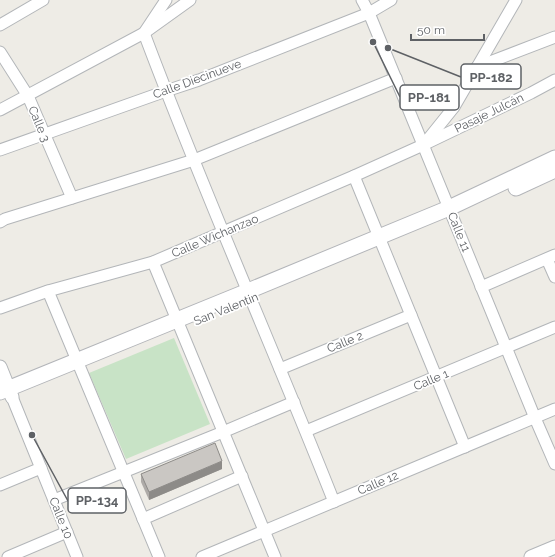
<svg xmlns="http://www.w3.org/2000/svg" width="555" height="557" font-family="Raleway,sans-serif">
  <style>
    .green { fill: #c8e3c6 }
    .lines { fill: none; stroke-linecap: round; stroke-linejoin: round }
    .minor-casing { stroke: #b3b6b9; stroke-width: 13 }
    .tertiary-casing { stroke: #b3b6b9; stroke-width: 15 }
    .secondary-casing { stroke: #b3b5b9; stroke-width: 17 }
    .minor { stroke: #fff; stroke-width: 11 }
    .tertiary { stroke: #fff; stroke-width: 13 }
    .secondary { stroke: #fff; stroke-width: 15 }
    .wall { fill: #aeaba8 }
    .shaded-wall { fill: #8d8b88 }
    .building { fill: #cac7c3; stroke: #8d8b88 }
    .labels { text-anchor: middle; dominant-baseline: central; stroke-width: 3.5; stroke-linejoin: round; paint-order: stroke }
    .street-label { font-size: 12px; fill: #5e6165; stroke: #fff }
    .leader { fill: none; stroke: #5e6165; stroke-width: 1.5 }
    .callout-dot { fill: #5e6165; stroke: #fff; stroke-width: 1.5 }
    .callout { fill: #fff; stroke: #5e6165; stroke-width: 1.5 }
    .callout-label { font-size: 13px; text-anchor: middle; font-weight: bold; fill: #5e6165 }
  </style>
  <rect width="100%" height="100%" fill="#eeece6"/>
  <polygon class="green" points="174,338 210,424 126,459 89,373"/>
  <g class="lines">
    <defs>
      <g id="minor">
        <path d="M 166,0 L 144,33 C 203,191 272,345 334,502"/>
        <polyline points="362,0 369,13 535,418 555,464"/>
        <polyline points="0,25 43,0"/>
        <polyline points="0,52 28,96 72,198"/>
        <polyline points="477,67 555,37"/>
        <polyline points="0,110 144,33 190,0"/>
        <polyline points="425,143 454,107 516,0"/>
        <polyline points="0,150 166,91 199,80 369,13 391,0"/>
        <polyline points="354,176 465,447"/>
        <polyline points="0,222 5,219 194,160 396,78"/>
        <polyline points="547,259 555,277"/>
        <polyline points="153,262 275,557"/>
        <polyline points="481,287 555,255"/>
        <polyline points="48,291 159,557"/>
        <polyline points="0,308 48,291 153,262 354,176 423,145 531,93 555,80"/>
        <polyline points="280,369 411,315"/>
        <polyline points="12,397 77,557"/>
        <polyline points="306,431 555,327"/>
        <polyline points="0,485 41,468"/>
        <polyline points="54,500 223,432 294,402"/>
        <polyline points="143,519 242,476"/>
        <polyline points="8,557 67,532"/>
        <polyline points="202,557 555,409"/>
      </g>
      <g id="tertiary">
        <polyline points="0,367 12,397"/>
        <polyline points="531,557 555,547"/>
      </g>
      <g id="secondary">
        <polyline points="516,188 555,170"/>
        <polyline points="0,392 248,291 449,208 555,158"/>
      </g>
    </defs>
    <use href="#minor" class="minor-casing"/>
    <use href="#tertiary" class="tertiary-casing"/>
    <use href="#secondary" class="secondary-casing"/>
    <use href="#minor" class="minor"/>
    <use href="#tertiary" class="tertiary"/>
    <use href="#secondary" class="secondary"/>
  </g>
  <polygon class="wall" points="222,469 149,500 141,482 141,474"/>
  <polygon class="shaded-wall" points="222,461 222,469 149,500 149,492"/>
  <polygon class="building" points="215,443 222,461 149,492 141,474"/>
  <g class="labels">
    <g class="street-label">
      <text transform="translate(197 79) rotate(-20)">Calle Diecinueve</text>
      <text transform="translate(489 113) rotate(-26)">Pasaje Julcán</text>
      <text transform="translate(39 124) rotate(67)">Calle 3</text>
      <text transform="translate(459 232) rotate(68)">Calle 11</text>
      <text transform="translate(215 236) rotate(-23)">Calle Wichanzao</text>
      <text transform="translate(226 309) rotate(-22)">San Valentin</text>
      <text transform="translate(345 342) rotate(-22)">Calle 2</text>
      <text transform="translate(431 380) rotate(-23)">Calle 1</text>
      <text transform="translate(378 483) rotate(-23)">Calle 12</text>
      <text transform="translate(61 518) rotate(68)">Calle 10</text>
    </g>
  </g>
  <path class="leader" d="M388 48L461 77M373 42L400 97M32 435L68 501"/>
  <g class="callout-dot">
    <circle cx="388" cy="48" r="4"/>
    <circle cx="373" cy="42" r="4"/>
    <circle cx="32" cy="435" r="4"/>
  </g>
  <g class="callout">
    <rect x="461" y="64" width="60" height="25" rx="4"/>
    <rect x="400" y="85" width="59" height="25" rx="4"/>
    <rect x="68" y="488" width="58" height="25" rx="4"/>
  </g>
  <g class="callout-label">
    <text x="491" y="82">PP-182</text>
    <text x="429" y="102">PP-181</text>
    <text x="97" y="505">PP-134</text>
  </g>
  <path d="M411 34v6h73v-6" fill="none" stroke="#5e6165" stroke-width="2"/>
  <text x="417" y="34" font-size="12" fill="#5e6165" stroke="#ffffff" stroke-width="3" paint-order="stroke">50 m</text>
</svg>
